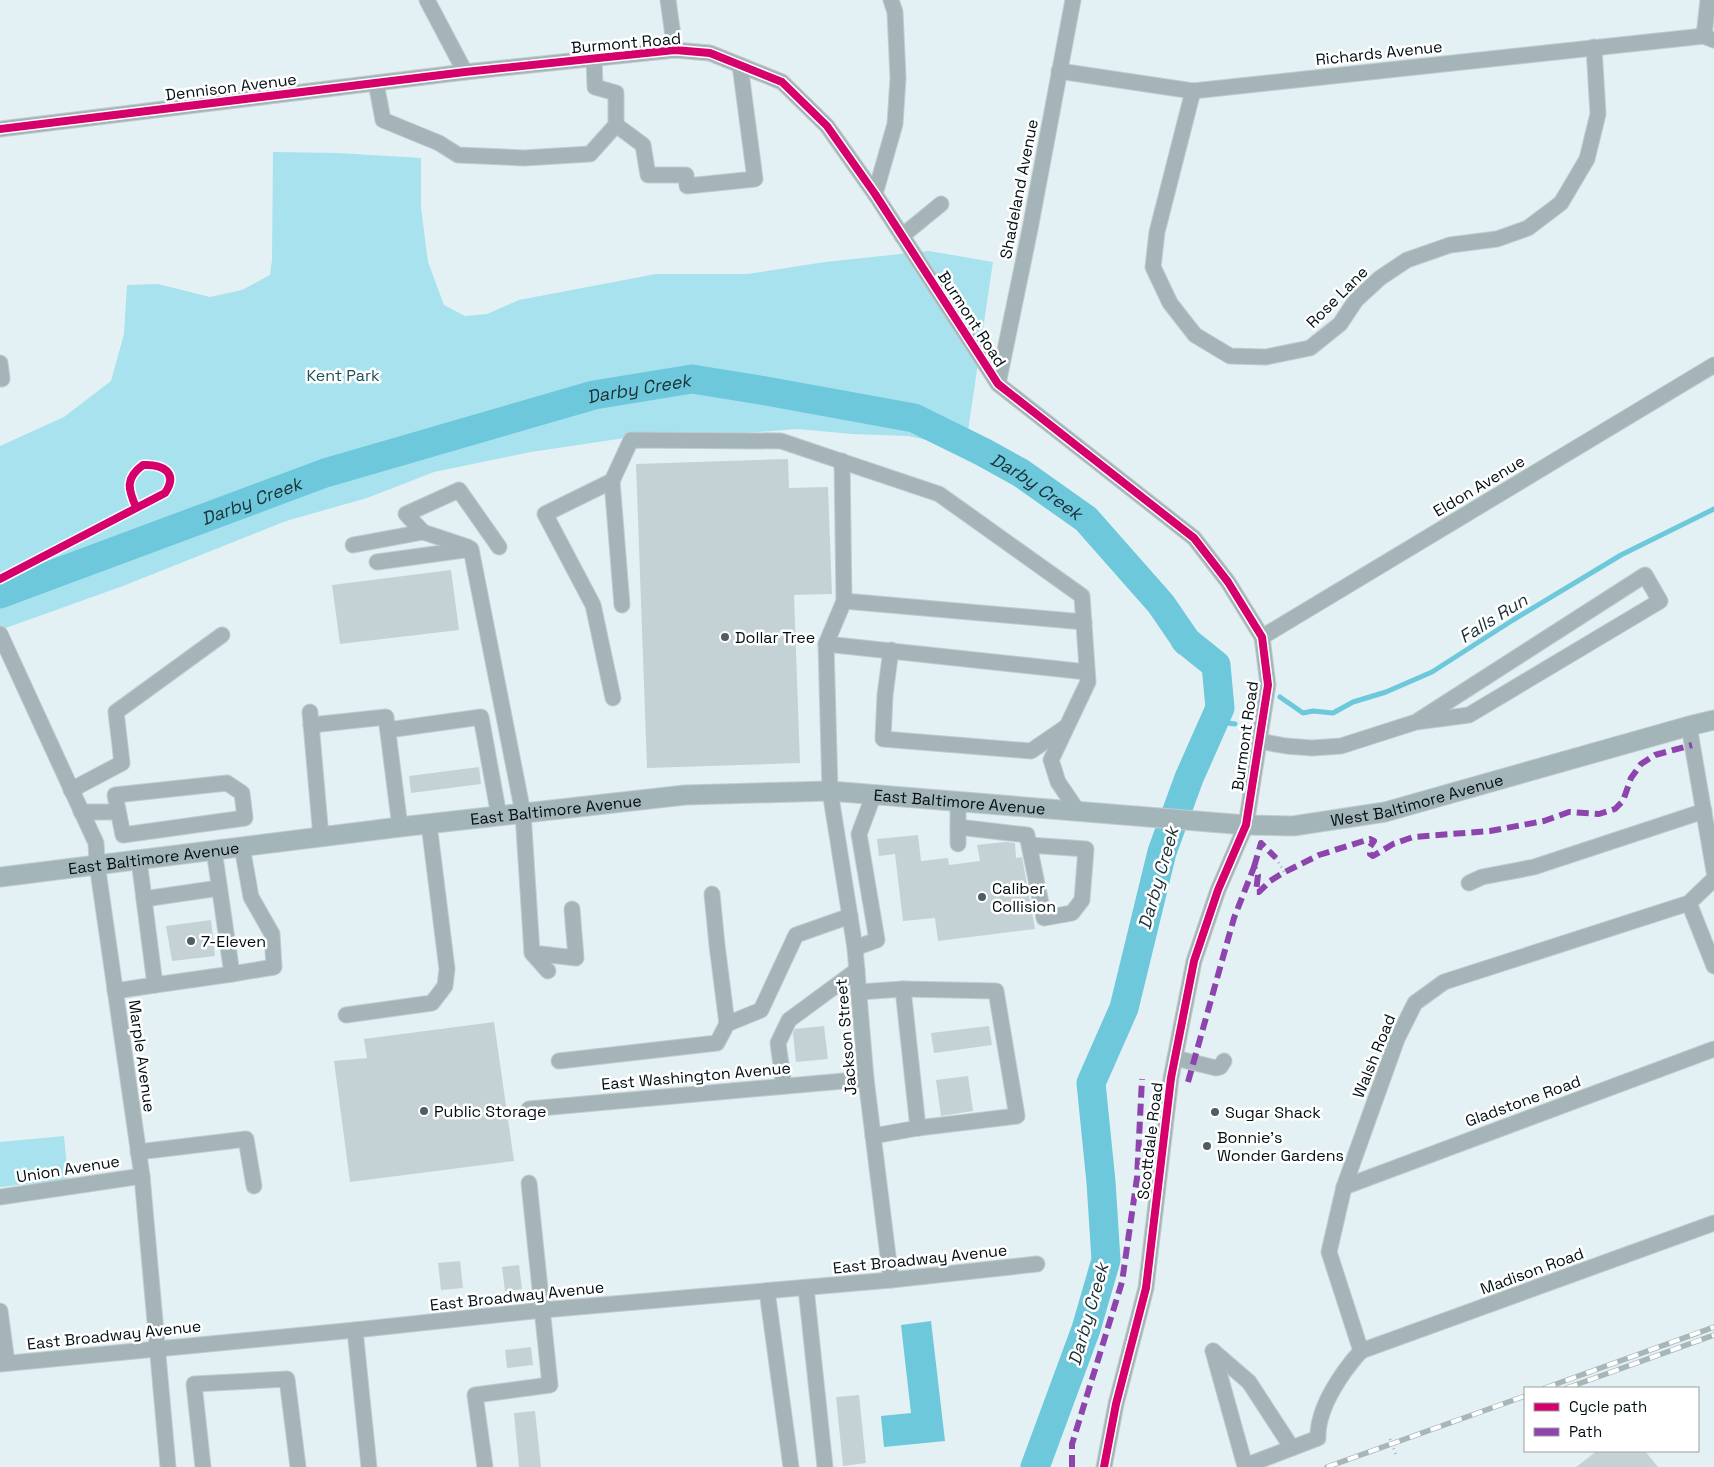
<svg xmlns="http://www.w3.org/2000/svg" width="1714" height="1467" font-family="'Space Grotesk',sans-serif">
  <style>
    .green { fill: #a7e2ee }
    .water { fill: #6dc8dc }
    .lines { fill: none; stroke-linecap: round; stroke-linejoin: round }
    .stream { stroke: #6dc8dc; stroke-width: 5 }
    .river { stroke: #6dc8dc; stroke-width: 29 }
    .building { fill: #c4d2d6 }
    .minor-casing { stroke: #c1ccce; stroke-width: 17 }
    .major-casing { stroke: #c1ccce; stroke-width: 21 }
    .path { stroke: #a8b5b8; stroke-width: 3; stroke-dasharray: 1 4; stroke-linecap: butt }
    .minor { stroke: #a5b4b8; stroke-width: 15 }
    .major { stroke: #a3b5b8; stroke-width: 19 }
    .rail-casing { stroke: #a8b6b8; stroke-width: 5.5 }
    .rail { stroke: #fff; stroke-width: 4; stroke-dasharray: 11; stroke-linecap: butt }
    .quiet { stroke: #8e44ad; stroke-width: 6; stroke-dasharray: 12 6; stroke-linecap: butt }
    .cycleway-casing { stroke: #fff; stroke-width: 11 }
    .cycleway { stroke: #d6006c; stroke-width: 8 }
    .poi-dot { fill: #505d61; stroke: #fff; stroke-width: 2 }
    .labels { text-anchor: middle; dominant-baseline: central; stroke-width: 5; stroke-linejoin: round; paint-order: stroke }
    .street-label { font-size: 16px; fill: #010e12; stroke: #fff }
    .park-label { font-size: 16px; fill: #1b4f5a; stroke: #fff }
    .poi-label { font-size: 16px; fill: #010e12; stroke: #fff; text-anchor: start }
    .water-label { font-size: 18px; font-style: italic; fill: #1b3035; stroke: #fff }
  </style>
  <rect width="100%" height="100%" fill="#e3f1f4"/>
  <g class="green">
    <polygon points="273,152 338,153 421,158 421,208 428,262 444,305 465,316 487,314 519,300 656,274 747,274 825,262 929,251 993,262 965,451 950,445 908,436 852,434 798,429 694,437 638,436 531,452 434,472 367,498 286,521 123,586 0,630 0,446 64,417 111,381 124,334 127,285 158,284 210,297 242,290 270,275 272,260"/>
    <polygon points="64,1136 68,1180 0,1187 0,1142"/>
  </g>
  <polygon class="water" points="931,1321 945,1441 884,1447 881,1416 911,1413 901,1325"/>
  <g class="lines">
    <g class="stream">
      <polyline points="1280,697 1303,713 1313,711 1333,713 1353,702 1386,692 1432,672 1513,620 1621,555 1714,509"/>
      <polyline points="1214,721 1235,724"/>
    </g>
    <path class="river" id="s1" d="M 0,594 L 325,473 L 594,395 L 692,379 L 766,391 L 914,418 L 983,452 L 1021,473 L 1086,519 L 1161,604 L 1187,642 L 1185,640 L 1216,665 L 1220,708 L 1189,778 L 1162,852 L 1124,1008 L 1091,1083 L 1101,1182 L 1106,1260 L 1086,1329 L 1035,1467"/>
  </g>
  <g class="building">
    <polygon points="788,459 789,488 828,487 832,594 794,595 800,763 647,768 636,464"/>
    <polygon points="451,570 459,630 340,644 332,585"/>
    <polygon points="479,767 481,784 411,793 409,776"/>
    <polygon points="918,835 921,861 948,858 949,865 980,861 977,845 1005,842 1015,843 1016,858 1022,857 1035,929 938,941 935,918 903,921 895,854 879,856 877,839"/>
    <polygon points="211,920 215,956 172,961 166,926"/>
    <polygon points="494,1022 514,1161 350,1182 334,1061 367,1058 364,1039"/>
    <polygon points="824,1026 828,1059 796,1062 793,1033 795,1029"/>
    <polygon points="989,1026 992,1045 934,1053 931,1033"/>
    <polygon points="968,1076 973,1111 941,1116 936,1080"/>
    <polygon points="460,1261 463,1288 441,1290 438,1263"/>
    <polygon points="519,1265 522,1289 505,1291 502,1267"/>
    <polygon points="531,1347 533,1365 507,1368 505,1350"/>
    <polygon points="859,1395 866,1463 843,1466 836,1397"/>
    <polygon points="535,1411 541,1467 519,1467 514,1413"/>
    <polygon points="1597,1451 1645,1451 1658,1467 1576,1467"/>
  </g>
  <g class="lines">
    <defs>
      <g id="minor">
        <polyline points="427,0 465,72"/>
        <polyline points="668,0 675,50"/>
        <polyline points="1708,0 1704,36 1714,40"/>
        <polyline points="1059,71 1193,91 1704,36"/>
        <polyline points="376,83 383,120 439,143 458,155 524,158 590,154 616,125 616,93 595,87 594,58"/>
        <polyline points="1193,91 1157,232 1153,267 1170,303 1195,335 1230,356 1266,357 1310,348 1340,324 1356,300 1380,278 1407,260 1450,245 1497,239 1528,228 1561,203 1587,159 1598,114 1594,47"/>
        <polyline points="616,125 643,145 648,175 686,175 687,186 755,179 740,65"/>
        <polyline points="0,129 465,72 675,50 710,53 782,82 827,126 875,194 998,384 1194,538 1228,582 1262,637 1268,685 1246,825 1218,890 1194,961 1171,1078 1146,1288 1116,1404 1104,1467"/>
        <polyline points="875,194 895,124 898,78 895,12 891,0"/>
        <polyline points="902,236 941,204"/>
        <polyline points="0,363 2,379"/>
        <polyline points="998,384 1030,229 1073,0"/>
        <polyline points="842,461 844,601 826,644 1087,672"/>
        <polyline points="612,481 622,605"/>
        <polyline points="423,532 406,514 459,490 499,547"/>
        <polyline points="353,545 423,532 468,547"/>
        <polyline points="377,562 471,549 523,813 532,953 548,971"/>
        <polyline points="844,601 1084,622"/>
        <polyline points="0,634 96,843 97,864 142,1176 168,1467"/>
        <polyline points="1262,637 1714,365"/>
        <polyline points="826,644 830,791 855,948 866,1079 891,1280"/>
        <polyline points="891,650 885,695 883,739 1031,751 1066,727"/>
        <polyline points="613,698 593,605 545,514 612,481 631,440 781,441 939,494 1082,596 1088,682 1051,760 1058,782 1077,810"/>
        <polyline points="310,712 321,837"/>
        <polyline points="311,725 386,717 400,827"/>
        <polyline points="1689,726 1714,871"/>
        <polyline points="388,730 481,717 499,816"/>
        <polyline points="1259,741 1286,746 1312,748 1341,746 1416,722 1469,715 1660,601 1645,575 1416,722"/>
        <polygon points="227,783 242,793 245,818 123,835 115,795"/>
        <polyline points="71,790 122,763 116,712 222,635"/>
        <polyline points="81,812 118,812"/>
        <polyline points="958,827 1027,835 1029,845 1044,918 1072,913 1082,900 1086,849 1029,845"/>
        <polyline points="958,844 958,801"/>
        <polyline points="139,860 155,985 232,974 214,850"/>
        <polyline points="1469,883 1482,877 1534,867 1704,811"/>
        <polyline points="712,894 717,945 727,1024"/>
        <polyline points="144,899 219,888"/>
        <polyline points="1689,903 1714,966"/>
        <polyline points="855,948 877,940 859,834 874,794"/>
        <polyline points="532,953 576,958 572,909"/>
        <polyline points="232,974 274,967 272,934 251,897 242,847"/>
        <polyline points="903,989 996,991 1017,1116 918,1128"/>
        <polyline points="115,991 155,985"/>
        <polyline points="859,992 903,989 918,1128 873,1136"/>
        <polyline points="346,1015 432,1003 445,986 447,969 429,824"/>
        <polyline points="1175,1058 1216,1068 1220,1067 1224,1061"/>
        <polyline points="559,1061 717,1043 727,1024 761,1010 796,935 850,916"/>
        <polyline points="784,1086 778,1043 789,1020 857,970"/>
        <polyline points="529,1109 866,1079"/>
        <polyline points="138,1152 246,1139 254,1186"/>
        <polyline points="1344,1187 1714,1049"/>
        <polyline points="0,1197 142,1176"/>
        <polyline points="806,1288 825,1467"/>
        <polyline points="767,1291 791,1467"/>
        <polyline points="0,1311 7,1363"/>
        <polyline points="355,1330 369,1467"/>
        <path d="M 1213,1351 L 1245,1466 L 1318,1438 C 1317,1408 1342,1372 1361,1351 L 1329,1252 L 1344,1187 L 1397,1039 L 1415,1003 L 1444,982 L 1689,903 L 1714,879"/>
        <polyline points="1213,1351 1249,1382 1292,1448"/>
        <polyline points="1361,1351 1714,1223"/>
        <polyline points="0,1364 355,1330 543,1310 891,1280 1037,1264"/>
        <polyline points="203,1467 194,1384 287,1379 298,1467"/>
        <polyline points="485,1467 475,1395 550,1385 529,1183"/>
      </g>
      <g id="major">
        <path id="s2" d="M 0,877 L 400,827 L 685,795 L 830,791 L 1246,825 L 1293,826 L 1385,812 L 1689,726 L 1714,720"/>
      </g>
    </defs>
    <use href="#minor" class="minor-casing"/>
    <use href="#major" class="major-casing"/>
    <g class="path">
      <polyline points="1276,858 1284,872"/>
      <polyline points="1390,1439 1396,1455"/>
    </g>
    <use href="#minor" class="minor"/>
    <use href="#major" class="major"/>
    <defs>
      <g id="rail">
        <polyline points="1545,1388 1714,1327"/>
        <polyline points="1567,1388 1714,1335"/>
        <polyline points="1327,1467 1525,1396"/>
      </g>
    </defs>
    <use href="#rail" class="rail-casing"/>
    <use href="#rail" class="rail"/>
    <g class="quiet">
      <polyline points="1254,867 1261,843 1276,858"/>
      <polyline points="1188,1082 1234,918 1254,867 1258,875 1256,892 1259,892 1270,881 1281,874 1319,855 1370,839 1374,841 1370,847 1370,854 1373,856 1393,844 1413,837 1490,831 1544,821 1569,812 1599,814 1615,809 1623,801 1631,778 1641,764 1655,755 1692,745"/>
      <polyline points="1072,1467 1072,1444 1122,1282 1137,1178 1142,1079"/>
    </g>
    <defs>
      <g id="cycleway">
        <polyline points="0,129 465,72 675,50 710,53 782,82 827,126 875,194 998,384 1194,538 1228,582 1262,637 1268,685 1246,825 1218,890 1194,961 1171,1078 1146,1288 1116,1404 1104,1467"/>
        <path d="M 0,579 L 165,493 C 179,472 162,464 143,465 C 125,478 128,489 136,507"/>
      </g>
    </defs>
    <use href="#cycleway" class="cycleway-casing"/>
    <use href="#cycleway" class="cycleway"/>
  </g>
  <g class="poi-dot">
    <circle cx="725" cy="637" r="5"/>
    <circle cx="982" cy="897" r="5"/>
    <circle cx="191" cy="941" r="5"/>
    <circle cx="424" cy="1111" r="5"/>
    <circle cx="1215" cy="1112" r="5"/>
    <circle cx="1207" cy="1146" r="5"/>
  </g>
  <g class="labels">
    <g class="street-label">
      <text transform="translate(626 43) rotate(-5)">Burmont Road</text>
      <text transform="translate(1379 53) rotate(-6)">Richards Avenue</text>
      <text transform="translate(231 87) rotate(-7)">Dennison Avenue</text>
      <text transform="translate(1019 189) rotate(-79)">Shadeland Avenue</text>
      <text transform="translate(1337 297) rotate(-45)">Rose Lane</text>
      <text transform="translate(972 319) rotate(57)">Burmont Road</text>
      <text transform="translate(1479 486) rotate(-31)">Eldon Avenue</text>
      <text transform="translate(1245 736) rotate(-82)">Burmont Road</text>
      <text stroke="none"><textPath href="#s2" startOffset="1426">West Baltimore Avenue</textPath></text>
      <text stroke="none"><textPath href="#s2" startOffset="965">East Baltimore Avenue</textPath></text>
      <text stroke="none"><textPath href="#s2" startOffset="560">East Baltimore Avenue</textPath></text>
      <text stroke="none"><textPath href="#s2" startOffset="155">East Baltimore Avenue</textPath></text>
      <text transform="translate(846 1037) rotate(-95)">Jackson Street</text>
      <text transform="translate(142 1056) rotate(82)">Marple Avenue</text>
      <text transform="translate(1374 1056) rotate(-68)">Walsh Road</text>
      <text transform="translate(696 1076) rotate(-5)">East Washington Avenue</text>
      <text transform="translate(1523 1101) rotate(-20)">Gladstone Road</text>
      <text transform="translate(1150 1141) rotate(-83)">Scottdale Road</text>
      <text transform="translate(68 1169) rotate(-9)">Union Avenue</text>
      <text transform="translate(920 1259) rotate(-6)">East Broadway Avenue</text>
      <text transform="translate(1532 1271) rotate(-20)">Madison Road</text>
      <text transform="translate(517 1296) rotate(-6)">East Broadway Avenue</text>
      <text transform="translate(114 1335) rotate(-6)">East Broadway Avenue</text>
    </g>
    <g class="park-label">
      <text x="343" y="375">Kent Park</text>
    </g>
    <g class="poi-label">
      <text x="735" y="637">Dollar Tree</text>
      <text x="992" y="888">Caliber<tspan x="992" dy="18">Collision</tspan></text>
      <text x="201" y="941">7-Eleven</text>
      <text x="434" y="1111">Public Storage</text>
      <text x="1225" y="1112">Sugar Shack</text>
      <text x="1217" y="1137">Bonnie's<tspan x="1217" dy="18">Wonder Gardens</tspan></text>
    </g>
    <g class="water-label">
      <text stroke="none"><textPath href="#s1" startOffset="672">Darby Creek</textPath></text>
      <text stroke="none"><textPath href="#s1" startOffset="1092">Darby Creek</textPath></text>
      <text stroke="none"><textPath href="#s1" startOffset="268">Darby Creek</textPath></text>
      <text transform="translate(1493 618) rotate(-32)">Falls Run</text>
      <text transform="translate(1158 878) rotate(-74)">Darby Creek</text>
      <text transform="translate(1088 1314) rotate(-74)">Darby Creek</text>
    </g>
  </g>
  <rect x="1524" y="1387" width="175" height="65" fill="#ffffff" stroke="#999fa0"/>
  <rect x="1534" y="1403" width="25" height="8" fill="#d6006c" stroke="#999fa0"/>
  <text x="1569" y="1412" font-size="15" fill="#010e12">Cycle path</text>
  <rect x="1534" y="1428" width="25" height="8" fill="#8e44ad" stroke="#999fa0"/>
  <text x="1569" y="1437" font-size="15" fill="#010e12">Path</text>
</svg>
